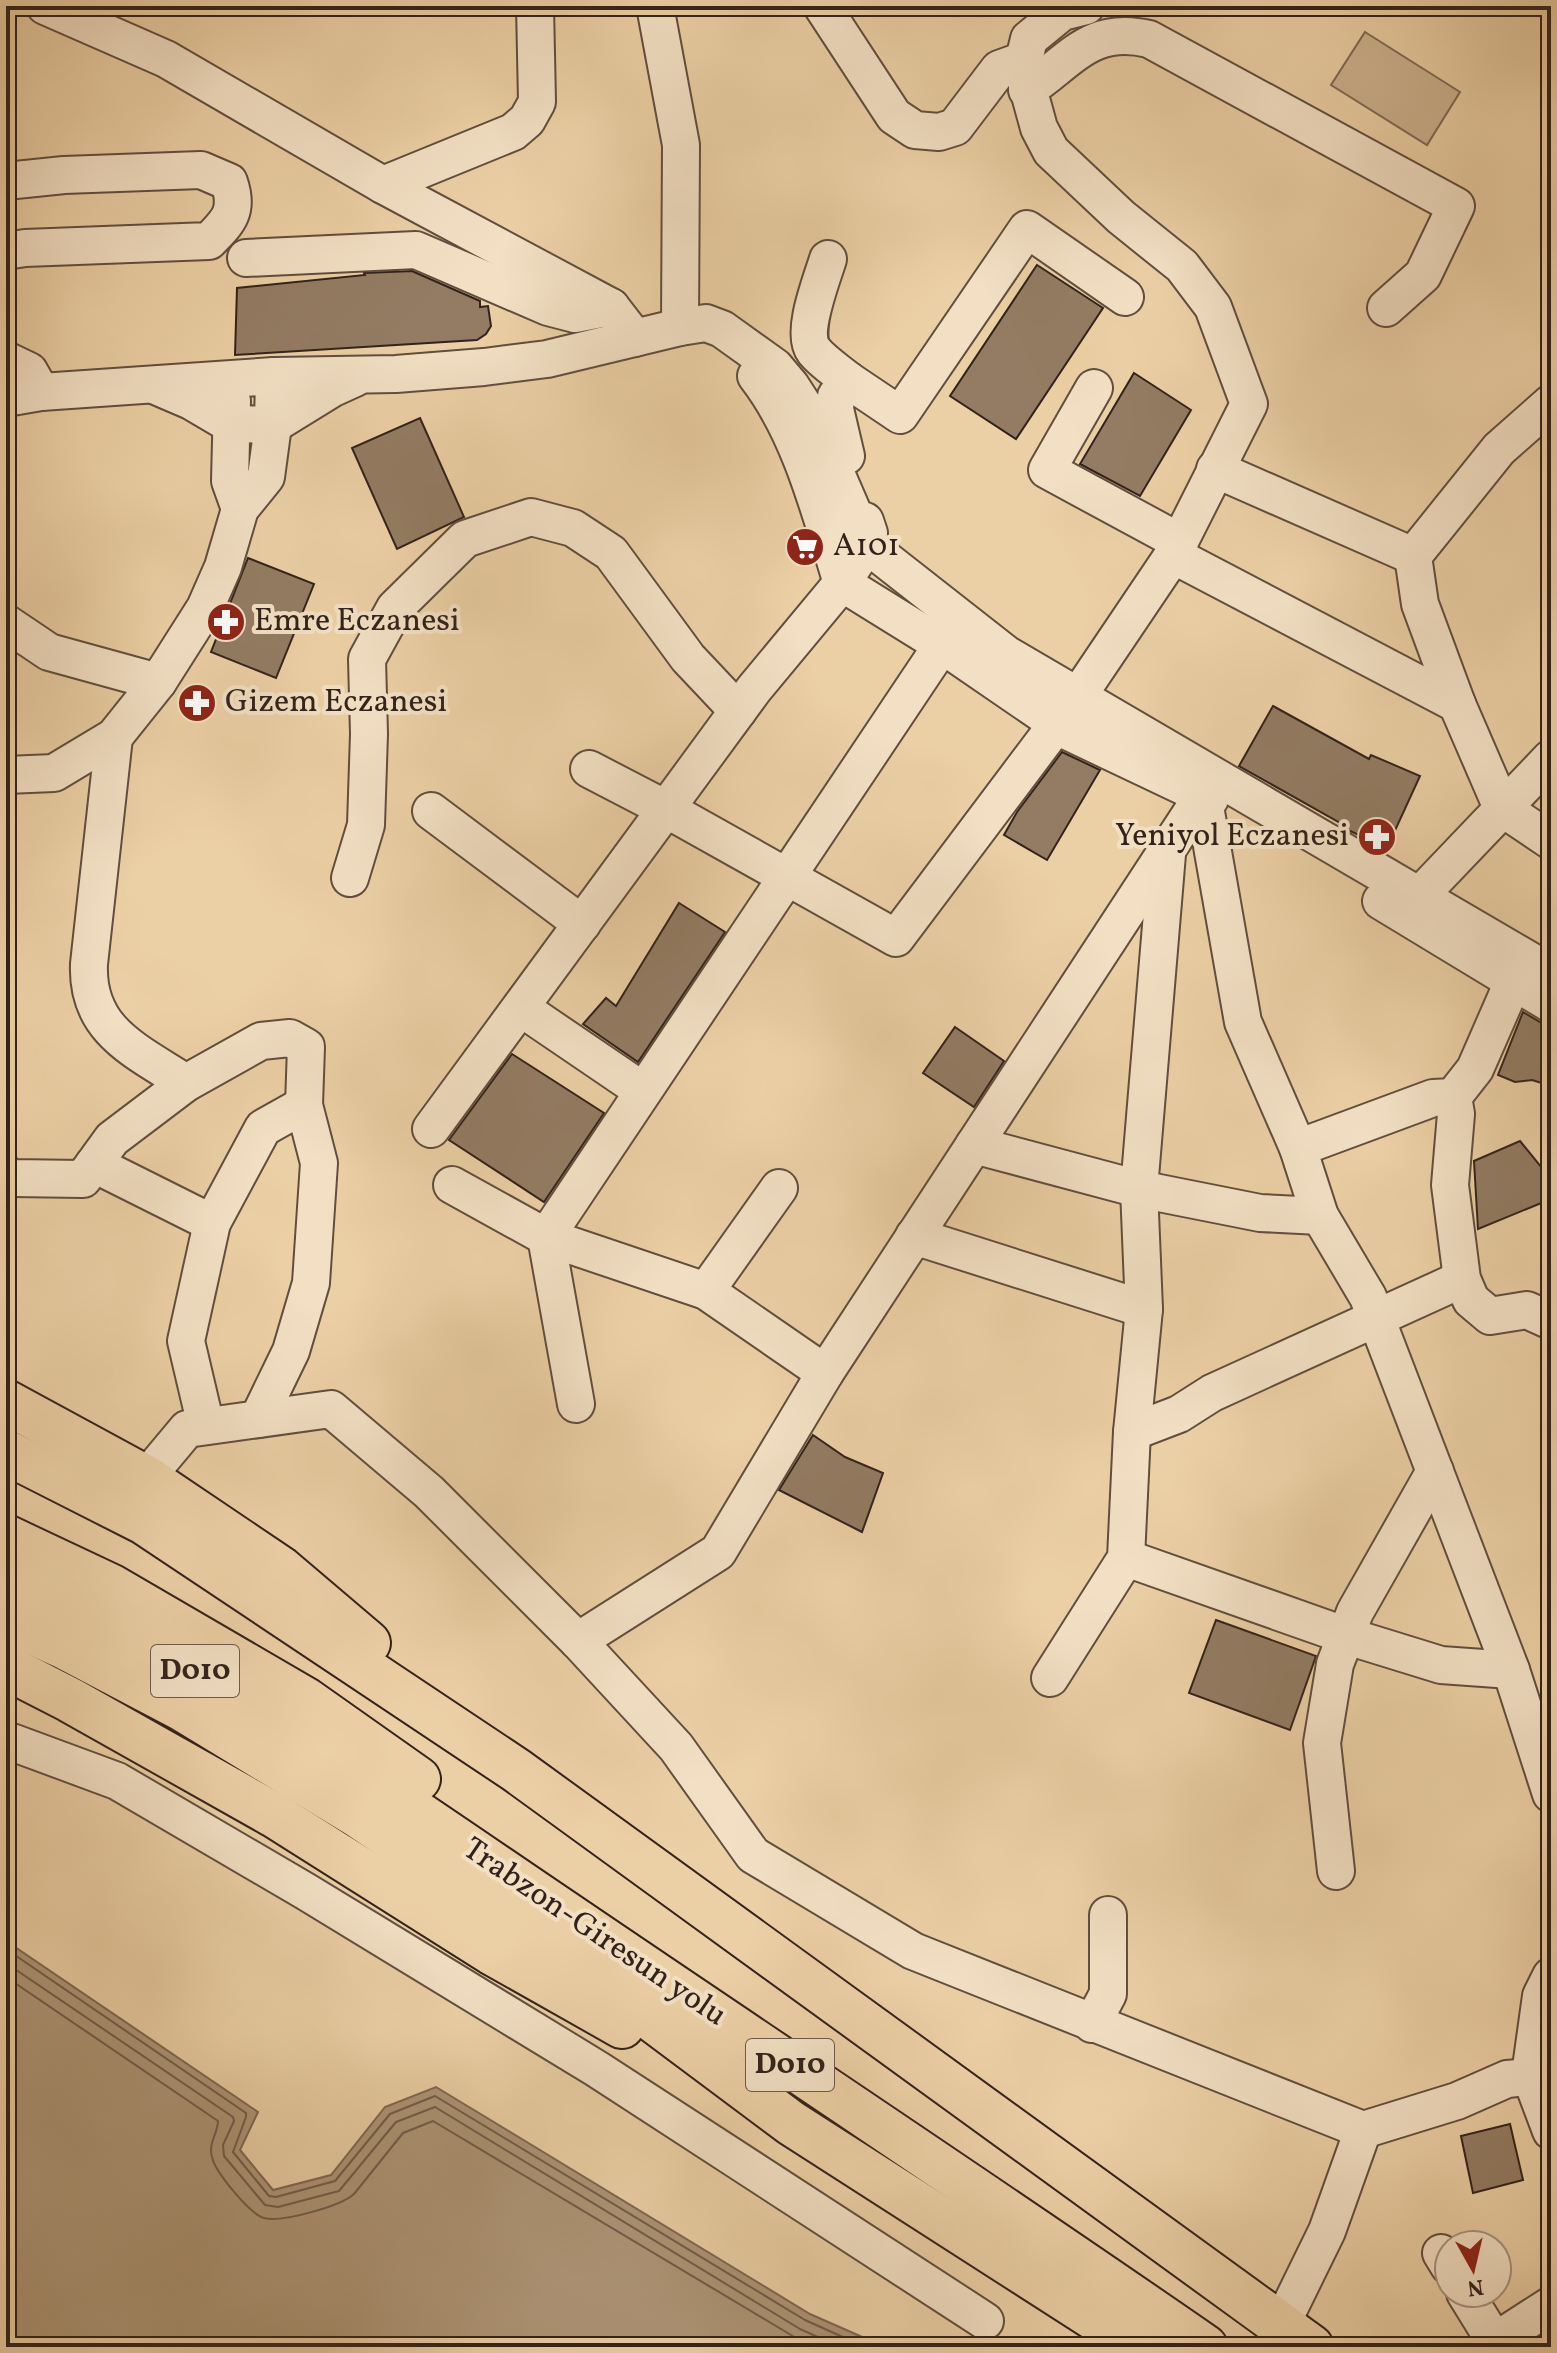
<svg xmlns="http://www.w3.org/2000/svg" width="1557" height="2353" font-family="Vollkorn,serif">
  <style>
    .green { fill: #cdb28e; stroke: #806a54; stroke-width: 2 }
    .water { fill: #ad9576; stroke: #7c6752; stroke-width: 2 }
    .lines { fill: none; stroke-linecap: round; stroke-linejoin: round }
    .shore { stroke: #705c48; stroke-width: 2 }
    .building { fill: #937c63; stroke: #33221b; stroke-width: 2 }
    .minor-casing { stroke: #614e3e; stroke-width: 40 }
    .major-casing { stroke: #33221b; stroke-width: 48 }
    .highway-casing { stroke: #33221b; stroke-width: 48 }
    .minor { stroke: #f3e0c4; stroke-width: 36 }
    .major { stroke: #ecd0a5; stroke-width: 44 }
    .highway { stroke: #ecd0a5; stroke-width: 44 }
    .labels { text-anchor: middle; dominant-baseline: central; stroke-width: 8; stroke-linejoin: round; paint-order: stroke }
    .shield { fill: #f3e0c4; stroke: #6d5b4e; stroke-width: 2 }
    .shield-label { font-size: 30px; font-weight: bold; fill: #33221b }
    .poi-label { font-size: 32px; fill: #33221b; stroke: #f3e0c4; text-anchor: start }
    .street-label { font-size: 32px; fill: #33221b; stroke: #f3e0c4 }
  </style>
  <rect width="100%" height="100%" fill="#ecd0a5"/>
  <filter id="stains"><feTurbulence type="fractalNoise" baseFrequency=".0025" numOctaves="4"/><feColorMatrix values="0 0 0 0 .2 0 0 0 0 .09 0 0 0 0 .02 0 0 0 .5 -.17"/></filter>
  <radialGradient id="worn" r=".72"><stop offset=".6" stop-color="#630" stop-opacity="0"/><stop offset="1" stop-color="#630" stop-opacity=".3"/></radialGradient>
  <polygon class="green" points="1365,32 1460,92 1427,145 1331,85"/>
  <polygon class="water" points="6,1937 15,1947 258,2112 240,2150 273,2190 331,2175 385,2107 436,2087 810,2314 885,2347 103,2347 32,2344 29,2347 6,2347"/>
  <g class="lines">
    <g class="shore">
      <polyline points="6,1949 246,2113 246,2117 233,2152 269,2196 276,2197 335,2181 390,2114 435,2096 805,2320 865,2347"/>
      <polyline points="6,1963 233,2117 234,2121 223,2145 224,2156 265,2205 278,2207 339,2191 396,2122 435,2107 800,2329 840,2347"/>
      <path d="M 6,1977 L 218,2121 C 218,2133 208,2143 212,2157 C 215,2172 250,2214 264,2218 C 281,2223 341,2206 354,2194 L 403,2133 L 433,2121 L 811,2347"/>
    </g>
  </g>
  <g class="building">
    <polygon points="1037,265 1103,308 1016,439 950,396"/>
    <polygon points="412,271 480,301 480,307 488,306 491,326 486,334 477,340 235,355 237,288 365,275 364,273"/>
    <polygon points="1134,373 1191,410 1140,496 1080,464"/>
    <polygon points="420,418 464,517 397,549 352,448"/>
    <polygon points="248,558 314,584 276,678 211,652"/>
    <polygon points="1273,706 1369,759 1371,755 1420,776 1387,848 1348,830 1339,825 1340,823 1239,766"/>
    <polygon points="1062,752 1100,770 1047,860 1004,835 1017,812"/>
    <polygon points="679,903 725,932 638,1062 583,1024 606,998 616,1006"/>
    <polygon points="1523,1012 1540,1022 1551,1025 1551,1086 1532,1080 1515,1082 1498,1075"/>
    <polygon points="955,1027 1004,1061 974,1107 923,1073"/>
    <polygon points="512,1054 604,1113 544,1202 449,1140"/>
    <polygon points="1520,1141 1551,1179 1551,1199 1478,1229 1474,1161"/>
    <polygon points="813,1435 845,1457 883,1473 862,1532 779,1490"/>
    <polygon points="1216,1620 1316,1656 1290,1730 1189,1693"/>
    <polygon points="1510,2124 1523,2180 1473,2193 1461,2136"/>
  </g>
  <g class="lines">
    <defs>
      <g id="minor">
        <polyline points="45,6 166,59 383,185 611,307 635,338"/>
        <polyline points="655,6 681,145 680,327"/>
        <polyline points="822,6 894,116 915,130 939,132 955,127 999,69 1024,60"/>
        <path d="M 1027,90 C 1071,61 1090,25 1149,39 L 1456,206 L 1423,275 L 1386,308"/>
        <path d="M 6,181 L 64,175 L 201,170 L 229,182 C 239,211 229,221 209,241 L 25,248 L 6,251"/>
        <polyline points="383,185 513,132 527,120 537,102 535,6"/>
        <polyline points="246,258 416,250 548,307 575,314 611,307"/>
        <path d="M 828,259 C 822,279 800,333 814,351 C 823,362 837,371 848,380"/>
        <polyline points="6,360 29,371 41,392"/>
        <path d="M 756,376 C 801,434 820,513 842,583 L 942,645 L 1069,732 L 1210,799"/>
        <polyline points="156,386 191,401 230,424 273,425 333,388 355,378"/>
        <polyline points="1094,388 1047,470 1180,542"/>
        <polyline points="6,398 41,392 274,376 396,374 484,367 547,359 680,327 706,323 722,329 775,367 791,386 813,420 867,545 1006,654 1551,973"/>
        <polyline points="232,401 230,481 240,509"/>
        <polyline points="846,456 835,409 836,396 848,380 900,415 1027,229 1125,297"/>
        <polyline points="1215,469 1413,556"/>
        <polyline points="1173,555 1457,704 1502,808 1551,841"/>
        <polyline points="6,623 49,652 158,682"/>
        <polyline points="1457,704 1420,604 1413,556 1499,449 1551,403"/>
        <path d="M 114,737 L 89,964 C 86,1031 137,1051 186,1083"/>
        <polyline points="589,769 666,809 896,938 1078,696 1173,555 1249,404 1213,307 1182,266 1121,217 1051,151 1039,128 1025,77 1024,60 1029,39 1062,12 1086,6"/>
        <polyline points="6,775 54,773 114,737 158,682 205,608 223,567 240,509 266,477 273,425 274,376"/>
        <polyline points="1203,795 1243,1022 1298,1148 1320,1216 1368,1297 1511,1670 1551,1794"/>
        <polyline points="431,811 582,924"/>
        <polyline points="350,878 366,825 369,734 367,659 395,608 465,539 531,517 573,528 611,553 688,658 738,711"/>
        <polyline points="1381,901 1551,1004"/>
        <polyline points="1403,913 1551,758"/>
        <polyline points="521,1008 643,1091"/>
        <polyline points="1453,1097 1456,1114 1450,1185 1462,1279 1471,1300 1490,1316 1527,1310 1551,1321"/>
        <polyline points="431,1129 754,689 842,583 867,545 869,533 865,521"/>
        <polyline points="974,1145 1139,1189 1260,1213 1320,1216"/>
        <polyline points="1298,1148 1433,1098 1453,1097 1475,1069 1513,982"/>
        <polyline points="94,1164 212,1223"/>
        <polyline points="6,1174 12,1178 83,1179 112,1139 186,1083 261,1041 290,1038 306,1047 304,1105 319,1163 311,1283 291,1351 258,1419"/>
        <polyline points="452,1185 546,1237 706,1291 825,1373"/>
        <polyline points="914,1236 1144,1309 1139,1189 1167,854"/>
        <polyline points="706,1291 779,1188"/>
        <polyline points="576,1404 546,1237 942,645"/>
        <polyline points="206,1426 186,1341 212,1223 263,1128 304,1105"/>
        <polyline points="1132,1432 1179,1414 1212,1393 1462,1279"/>
        <polyline points="146,1478 187,1429 331,1409 429,1492 578,1641 676,1747 753,1855 913,1951 1363,2130 1457,2101 1507,2079 1551,2075"/>
        <polyline points="1126,1558 1347,1636 1441,1665 1511,1670"/>
        <polyline points="578,1641 718,1552 825,1373 1203,795"/>
        <polyline points="1050,1678 1126,1558 1132,1432 1144,1309"/>
        <polyline points="6,1740 117,1781 305,1891 597,2069 985,2321"/>
        <polyline points="1336,1871 1322,1743 1335,1664 1355,1612 1435,1471"/>
        <polyline points="1551,1976 1541,1996 1530,2075 1551,2131"/>
        <polyline points="1092,2024 1108,1994 1108,1915"/>
        <polyline points="1441,2253 1449,2266"/>
        <polyline points="1465,2293 1494,2340"/>
        <polyline points="1281,2325 1327,2231 1363,2130"/>
        <polyline points="1486,2347 1551,2305"/>
      </g>
      <g id="major">
        <polyline points="6,1402 146,1478 281,1569 368,1643"/>
        <polyline points="6,1452 144,1522 516,1770 1311,2347"/>
      </g>
      <g id="highway">
        <polyline points="6,1537 112,1587 306,1700 418,1779"/>
        <path d="M 6,1574 C 207,1663 388,1794 569,1916 C 781,2060 994,2201 1205,2347"/>
        <polyline points="6,1620 65,1647 181,1708 359,1816 589,1972 791,2123 1140,2347"/>
        <polyline points="6,1667 70,1700 274,1815 491,1952 622,2026"/>
      </g>
    </defs>
    <use href="#minor" class="minor-casing"/>
    <use href="#major" class="major-casing"/>
    <use href="#highway" class="highway-casing"/>
    <use href="#minor" class="minor"/>
    <use href="#major" class="major"/>
    <use href="#highway" class="highway"/>
  </g>
  <defs>
    <symbol id="supermarket-disc" viewBox="-11 -11 22 22"><circle r="9.5" fill="#8f2418" stroke="#f3e0c4"/><path d="M-6-5.5h2.5l.6 2H6L4.5 2H-2.5L-4.4-4H-6ZM-1.5 3.2a1.3 1.3 0 1 0 .1 0ZM3 3.2a1.3 1.3 0 1 0 .1 0Z" fill="#fff"/></symbol>
    <symbol id="pharmacy-disc" viewBox="-11 -11 22 22"><circle r="9.5" fill="#8f2418" stroke="#f3e0c4"/><path d="M-2-6h4v4h4v4h-4v4h-4v-4h-4v-4h4Z" fill="#fff"/></symbol>
  </defs>
  <g fill-rule="evenodd">
    <use href="#supermarket-disc" x="783" y="525" width="44" height="44"/>
    <use href="#pharmacy-disc" x="204" y="600" width="44" height="44"/>
    <use href="#pharmacy-disc" x="175" y="681" width="44" height="44"/>
    <use href="#pharmacy-disc" x="1355" y="815" width="44" height="44"/>
  </g>
  <g class="labels">
    <g class="shield">
      <rect x="151" y="1645" width="88" height="52" rx="6"/>
      <rect x="746" y="2039" width="88" height="52" rx="6"/>
    </g>
    <g class="shield-label">
      <text x="195" y="1671">D010</text>
      <text x="790" y="2065">D010</text>
    </g>
    <g class="poi-label">
      <text x="833" y="547">A101</text>
      <text x="254" y="622">Emre Eczanesi</text>
      <text x="225" y="703">Gizem Eczanesi</text>
      <text x="1349" y="837" text-anchor="end">Yeniyol Eczanesi</text>
    </g>
    <g class="street-label">
      <text transform="translate(594 1933) rotate(34)">Trabzon-Giresun yolu</text>
    </g>
  </g>
  <rect width="1557" height="2353" fill="none" stroke="#ecd0a5" stroke-width="32"/>
  <rect x="8" y="8" width="1541" height="2337" fill="none" stroke="#33221b" stroke-width="4"/>
  <rect x="16" y="16" width="1525" height="2321" fill="none" stroke="#33221b" stroke-width="2"/>
  <g transform="translate(1473 2269) rotate(172)"><circle r="38" fill="#f3e0c4" stroke="#a69480" stroke-width="2"/>
  <path d="M0-6L14 30L0 20L-14 30Z" fill="#8f2418"/>
  <text y="-12" font-size="22" font-weight="bold" text-anchor="middle" fill="#33221b">N</text>
  </g>
  <rect width="100%" height="100%" filter="url(#stains)"/>
  <rect width="100%" height="100%" fill="url(#worn)"/>
</svg>
